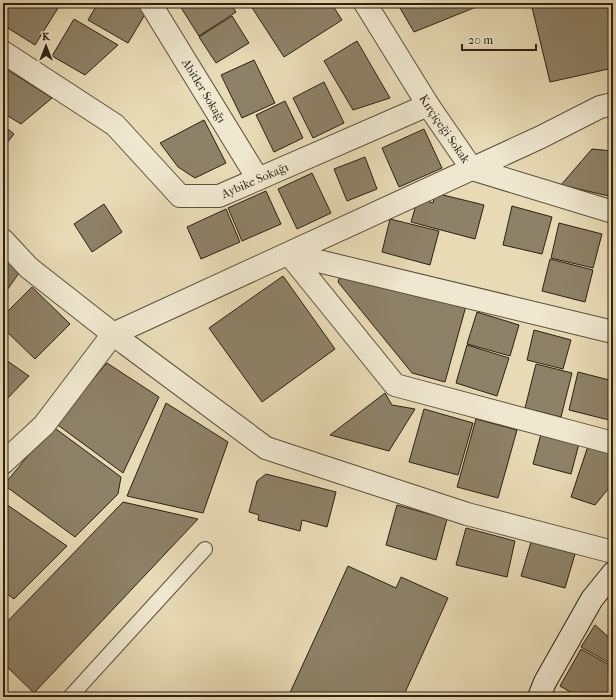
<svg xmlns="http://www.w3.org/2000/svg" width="616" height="700" font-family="'IM FELL French Canon',serif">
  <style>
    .building { fill: #8d8167; stroke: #2c2112 }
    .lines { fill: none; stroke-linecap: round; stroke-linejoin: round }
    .lane-casing { stroke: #5b4f3b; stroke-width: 16 }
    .street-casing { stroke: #5b4f3b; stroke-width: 24 }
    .secondary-casing { stroke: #2c2112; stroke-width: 24 }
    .lane { stroke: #efe7cf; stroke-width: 14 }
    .street { stroke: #efe7cf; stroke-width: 22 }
    .secondary { stroke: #efe7cf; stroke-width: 22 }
    .labels { text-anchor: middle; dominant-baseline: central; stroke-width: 4; stroke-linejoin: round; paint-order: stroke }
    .street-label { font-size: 12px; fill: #2c2112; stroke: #efe7cf }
  </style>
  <rect width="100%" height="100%" fill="#e7dab5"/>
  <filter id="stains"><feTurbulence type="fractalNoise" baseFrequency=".005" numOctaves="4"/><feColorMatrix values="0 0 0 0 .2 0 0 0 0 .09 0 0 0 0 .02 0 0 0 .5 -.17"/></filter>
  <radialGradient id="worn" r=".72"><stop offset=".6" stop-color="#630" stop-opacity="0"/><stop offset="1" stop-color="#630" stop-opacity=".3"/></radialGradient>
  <g class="building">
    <polygon points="10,3 50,3 58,8 35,45 3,25 3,13"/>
    <polygon points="98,3 134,3 147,11 128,43 88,20"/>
    <polygon points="184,3 230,3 236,12 199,36 180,6"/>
    <polygon points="249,3 331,3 342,20 284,57"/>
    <polygon points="397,3 486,3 414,32"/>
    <polygon points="531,3 613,3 613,68 550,82"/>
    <polygon points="232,16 249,43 216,63 199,37"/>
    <polygon points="74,19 118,45 85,75 52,56"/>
    <polygon points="357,41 390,98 353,110 324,61"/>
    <polygon points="254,60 275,103 242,118 221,75"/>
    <polygon points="3,67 52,98 21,124 3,113"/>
    <polygon points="324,82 344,123 313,138 293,98"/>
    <polygon points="285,101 303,138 274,152 256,115"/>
    <polygon points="204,120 226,163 195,178 178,167 160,143"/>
    <polygon points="3,125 14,134 3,148"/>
    <polygon points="424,129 442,168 399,187 382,148"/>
    <polygon points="592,149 613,151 613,197 561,185"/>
    <polygon points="365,157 377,189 347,201 334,169"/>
    <polygon points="312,173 331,213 297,229 278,189"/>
    <polygon points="266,191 281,224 242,241 228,208"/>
    <polygon points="435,193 484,205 475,239 411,222 418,198 433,203"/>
    <polygon points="104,204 122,232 92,252 74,224"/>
    <polygon points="512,206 552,217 542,254 503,245"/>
    <polygon points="226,209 240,242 201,259 187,227"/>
    <polygon points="390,219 439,231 430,265 382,252"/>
    <polygon points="559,223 602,234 593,268 551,258"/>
    <polygon points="613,254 613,269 609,268"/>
    <polygon points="3,255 19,273 3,296"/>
    <polygon points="550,259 593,270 585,302 542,291"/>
    <polygon points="341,273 466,306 445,382 412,373 338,282"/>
    <polygon points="283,276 335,349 262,402 209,328"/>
    <polygon points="32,287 70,324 35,359 3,328 3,316"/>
    <polygon points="477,312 519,325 510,356 467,344"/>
    <polygon points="534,330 571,340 563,369 527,360"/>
    <polygon points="467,345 509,358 497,396 456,383"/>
    <polygon points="3,358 29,376 3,403"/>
    <polygon points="107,363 159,397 123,473 55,423"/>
    <polygon points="536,364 572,373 561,417 525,408"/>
    <polygon points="578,372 613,381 613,421 569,410"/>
    <polygon points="385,393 392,405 415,409 389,451 330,435"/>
    <polygon points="166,403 228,442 203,513 127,496"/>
    <polygon points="424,409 473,423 458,475 409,462"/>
    <polygon points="476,419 517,430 498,498 457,487"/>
    <polygon points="52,426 121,477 118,494 75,537 4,485"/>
    <polygon points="542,430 580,440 571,474 533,464"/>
    <polygon points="588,446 613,454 613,483 595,505 571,497"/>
    <polygon points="266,474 336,492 327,527 302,520 300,531 258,520 259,515 249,512 257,481"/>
    <polygon points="3,502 67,546 14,599 3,591"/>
    <polygon points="123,502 198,519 34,693 3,663 3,626"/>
    <polygon points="397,505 447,519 436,560 386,545"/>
    <polygon points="466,528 515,541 507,577 456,565"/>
    <polygon points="531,542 575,554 565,588 521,576"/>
    <polygon points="348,566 396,588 401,577 448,598 403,697 288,697"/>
    <polygon points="595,625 613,641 613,665 581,647"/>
    <polygon points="613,629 613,638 609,635"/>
    <polygon points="581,649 613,667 613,689 609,697 579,697 560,686"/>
  </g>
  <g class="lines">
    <defs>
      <polyline id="lane" points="70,697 205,549"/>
      <g id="street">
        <path id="s1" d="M 150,3 L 258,179"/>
        <path id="s2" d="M 365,3 L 428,105 L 472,169 L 613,212"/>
        <path id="s3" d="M 3,52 L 115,125 L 180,196 L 219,196 L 428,105"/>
        <polyline points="3,240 29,268 126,344 266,448 467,514 613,552"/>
        <polyline points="613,332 289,254 395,385 613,443"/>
        <polyline points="3,463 44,425 113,334 541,137 600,107 613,104"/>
      </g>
      <polyline id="secondary" points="539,697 545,682 592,599 613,573"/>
    </defs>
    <use href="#lane" class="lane-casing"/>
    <use href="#street" class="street-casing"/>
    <use href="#secondary" class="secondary-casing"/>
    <use href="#lane" class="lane"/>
    <use href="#street" class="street"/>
    <use href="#secondary" class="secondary"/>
  </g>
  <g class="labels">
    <g class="street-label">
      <text stroke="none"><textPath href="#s1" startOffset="103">Abitler Sokağı</textPath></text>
      <text stroke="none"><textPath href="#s2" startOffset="149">Kırçiçeği Sokak</textPath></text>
      <text stroke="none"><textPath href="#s3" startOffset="308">Aybike Sokağı</textPath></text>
    </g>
  </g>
  <rect width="616" height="700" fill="none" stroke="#e7dab5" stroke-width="16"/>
  <rect x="4" y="4" width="608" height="692" fill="none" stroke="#2c2112" stroke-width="2"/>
  <rect x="8" y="8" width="600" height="684" fill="none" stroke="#2c2112"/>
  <g transform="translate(46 46)" stroke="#efe7cf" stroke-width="3" paint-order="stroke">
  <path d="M0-3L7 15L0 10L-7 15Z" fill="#2c2112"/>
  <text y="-6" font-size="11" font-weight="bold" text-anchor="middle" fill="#2c2112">K</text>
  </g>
  <path d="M462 44v6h74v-6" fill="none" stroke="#2c2112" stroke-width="2"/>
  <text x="468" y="44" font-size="12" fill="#2c2112" stroke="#efe7cf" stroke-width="3" paint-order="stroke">20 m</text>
  <rect width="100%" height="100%" filter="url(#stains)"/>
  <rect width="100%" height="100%" fill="url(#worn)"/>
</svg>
